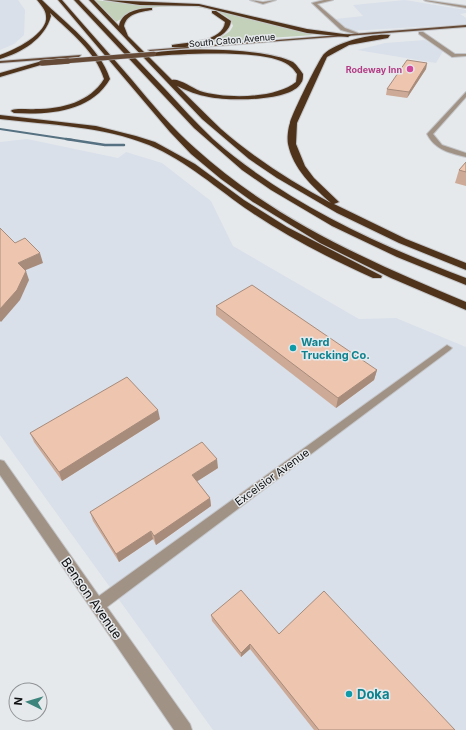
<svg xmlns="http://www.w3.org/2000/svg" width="466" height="730" font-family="Inter,sans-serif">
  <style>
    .built { fill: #d9e0ea }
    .green { fill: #c4d1ba }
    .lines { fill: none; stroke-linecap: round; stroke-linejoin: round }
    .stream-far1 { stroke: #567182; stroke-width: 2 }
    .stream { stroke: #567182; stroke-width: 2.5 }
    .minor-casing { stroke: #c4c6c9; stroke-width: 2 }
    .major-casing { stroke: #c4c6c9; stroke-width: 2 }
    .highway-casing { stroke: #c4c6c9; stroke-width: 2 }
    .minor { fill: #a19286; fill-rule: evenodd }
    .major { fill: #654b37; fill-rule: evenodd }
    .highway { fill: #4f331b; fill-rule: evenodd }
    .major-bridge-far1-casing { stroke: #c4c6c9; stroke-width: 5.5; stroke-linecap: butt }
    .major-bridge-casing { stroke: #c4c6c9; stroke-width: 6; stroke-linecap: butt }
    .major-bridge-far1 { stroke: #654b37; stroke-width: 4.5 }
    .major-bridge { stroke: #654b37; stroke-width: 5.5 }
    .wall { fill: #cdaa97 }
    .shaded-wall { fill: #a78b7b }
    .building { fill: #eec6b0; stroke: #a78b7b }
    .hotel-dot { fill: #d1479c; stroke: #e6e9ec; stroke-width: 1.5 }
    .culture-dot { fill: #0f9aa8; stroke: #e6e9ec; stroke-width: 1.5 }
    .labels { text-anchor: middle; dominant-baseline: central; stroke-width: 3; stroke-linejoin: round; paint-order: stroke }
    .far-street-label { font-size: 9px; fill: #0f1011; stroke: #e6e9ec }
    .far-hotel-label { font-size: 9px; font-weight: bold; fill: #b23c85; stroke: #e6e9ec; text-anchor: end }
    .culture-label { font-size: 11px; font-weight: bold; fill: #0d838f; stroke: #e6e9ec; text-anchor: start }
    .street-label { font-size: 11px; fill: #0f1011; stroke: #e6e9ec }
    .near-street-label { font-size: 13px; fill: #0f1011; stroke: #e6e9ec }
    .near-culture-label { font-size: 13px; font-weight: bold; fill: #0d838f; stroke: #e6e9ec; text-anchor: start }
  </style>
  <rect width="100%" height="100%" fill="#e6e9ec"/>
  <g class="built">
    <polygon points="0,0 18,0 25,10 24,35 14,44 0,50"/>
    <polygon points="405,0 466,10 466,13 460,14 466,18 466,24 350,31 335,19 363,16 353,5"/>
    <polygon points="425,40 443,51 436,63 357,50 385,43"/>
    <polygon points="27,139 118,158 126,152 162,163 211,201 233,246 359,319 396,318 466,347 466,730 213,730 0,435 0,142"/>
  </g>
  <path class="green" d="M 95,0 L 129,4 L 205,7 L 314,35 L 212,42 L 212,41 L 223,36 L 230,31 L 233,26 C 227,0 153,5 134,11 C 126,14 122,19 116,22 Z"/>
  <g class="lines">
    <polyline class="stream-far1" points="0,129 73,140"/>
    <polyline class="stream" points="66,139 105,145 124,145"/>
    <defs>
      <g id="minor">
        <polygon points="250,0 263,2 276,0 263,4"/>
        <polygon points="324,0 333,0 317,4 345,28 358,33 358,35 341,30 312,3"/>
        <polygon points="424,0 466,6 466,8 426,1"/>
        <polygon points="419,32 423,32 455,54 466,54 466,56 452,57 419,34"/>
        <path d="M 466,92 L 466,97 L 433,134 L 442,145 L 466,153 L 466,157 C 450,153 435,150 427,134 Z"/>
        <polygon points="447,345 452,348 450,350 107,607 190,724 192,730 174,730 0,475 0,460 4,461 99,596"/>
      </g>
      <g id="major">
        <polygon points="466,25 466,27 150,51 148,50"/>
        <polygon points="81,55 79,57 0,63 0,61"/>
      </g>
      <g id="highway">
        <path d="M 37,0 L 42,0 C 65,23 100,47 110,79 C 91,112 49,115 14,113 L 11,111 L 12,110 C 19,108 28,110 36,109 C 62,109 90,102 104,79 C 96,52 70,32 50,13 L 51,16 C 45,39 21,53 0,59 L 0,55 C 13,51 49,33 46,16 C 46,10 40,4 37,0 Z"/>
        <path d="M 58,0 L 62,0 C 85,27 109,53 132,80 C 152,104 172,128 196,149 C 273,219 370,262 466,302 L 466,310 L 391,278 L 320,243 L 253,202 L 221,179 L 191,154 L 170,132 Z"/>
        <path d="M 74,0 L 79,0 C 108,29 136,59 165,89 C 181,106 196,123 213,139 C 286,203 376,244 466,278 L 466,285 L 397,257 L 332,226 L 271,190 L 242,170 L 194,128 Z"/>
        <path d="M 89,0 L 94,0 L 119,26 C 121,12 139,8 152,8 L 152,10 C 141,12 127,13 124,26 L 128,36 L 172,80 C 179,78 192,88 200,91 C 225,99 275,99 296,82 L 297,74 C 295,72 294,69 291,67 C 272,48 182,54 154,56 L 152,53 C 184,47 265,48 293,62 C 297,65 300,70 303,74 C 303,77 303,81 301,83 C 291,102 228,101 209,97 C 198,95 187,91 177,86 C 192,100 206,115 221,129 C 254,158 292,182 331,203 C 313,187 293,169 288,144 C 287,139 288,128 290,123 C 291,116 319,59 324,54 C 336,42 373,33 390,35 L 388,38 L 349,45 L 327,57 L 297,123 L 296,144 L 305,166 L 314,178 L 339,202 L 334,204 L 406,239 L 466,263 L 466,270 L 399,243 L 337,213 L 277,178 L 249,159 L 202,119 Z"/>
        <polygon points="104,0 199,4 307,29 351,35 348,37 307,33 199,6 140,5"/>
        <path d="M 212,11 L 216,11 L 231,21 C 229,41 189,49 172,47 L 172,45 C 188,42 223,42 225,22 L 212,13 Z"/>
        <polygon points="42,61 44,62 44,64 0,77 0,73"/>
        <path d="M 0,115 L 96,126 L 136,136 L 155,142 L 195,164 L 244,200 L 287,227 L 382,276 L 381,278 L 373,278 C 331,259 289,238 251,212 C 217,189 187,161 149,145 C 102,126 50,125 0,119 Z"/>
      </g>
    </defs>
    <use href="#minor" class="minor-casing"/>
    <use href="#major" class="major-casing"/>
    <use href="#highway" class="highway-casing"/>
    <use href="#minor" class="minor"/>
    <use href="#major" class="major"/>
    <use href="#highway" class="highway"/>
    <defs>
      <polyline id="major-bridge-far1" points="55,62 154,54"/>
      <polyline id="major-bridge" points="42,63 68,61"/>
    </defs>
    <use href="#major-bridge-far1" class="major-bridge-far1-casing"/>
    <use href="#major-bridge" class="major-bridge-casing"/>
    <use href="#major-bridge-far1" class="major-bridge-far1"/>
    <use href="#major-bridge" class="major-bridge"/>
  </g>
  <g class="wall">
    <polygon points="427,63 426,69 407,98 386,95 387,89"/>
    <polygon points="466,162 466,186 455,183 459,170"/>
    <polygon points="216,306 377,370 374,380 336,408 216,315"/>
    <polygon points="160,419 62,481 34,442 30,433"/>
    <polygon points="218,468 197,481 210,498 211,506 156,545 153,539 119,562 93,521 90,512"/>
    <polygon points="211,615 279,634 455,730 314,730 250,649 241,657 212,621"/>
  </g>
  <g class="shaded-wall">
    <polygon points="427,63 426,69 407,98 409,92"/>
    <polygon points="40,253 43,263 21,272 18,263"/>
    <polygon points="26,271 29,280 20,300 1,322 0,321 0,309"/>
    <polygon points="377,370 374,380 336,408 338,398"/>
    <polygon points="158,410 160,419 62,481 59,472"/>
    <polygon points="217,459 218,468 193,484 192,475"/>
    <polygon points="210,498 211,506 156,545 154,536"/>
    <polygon points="151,531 153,539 119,562 116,554"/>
    <polygon points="250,644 250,649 241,657 241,653"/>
  </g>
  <g class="building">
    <polygon points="407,60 427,63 409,92 387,89"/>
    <polygon points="466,162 466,172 459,170"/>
    <polygon points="0,228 15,243 25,238 40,253 18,263 26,271 17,290 0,309"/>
    <polygon points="252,285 377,370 338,398 216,306"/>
    <polygon points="127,377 158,410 59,472 30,433"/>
    <polygon points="202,442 217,459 192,475 210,498 154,536 151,531 116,554 90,512"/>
    <polygon points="241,590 279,634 324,591 455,730 319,730 250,644 241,653 211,615"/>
  </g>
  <circle class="hotel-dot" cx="410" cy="69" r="4"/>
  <g class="culture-dot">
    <circle cx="293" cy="348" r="4"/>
    <circle cx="349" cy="694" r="4"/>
  </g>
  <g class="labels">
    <g class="far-street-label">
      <text transform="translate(232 40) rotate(-5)">South Caton Avenue</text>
    </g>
    <g class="far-hotel-label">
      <text x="402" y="69">Rodeway Inn</text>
    </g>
    <g class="culture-label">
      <text x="301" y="342">Ward<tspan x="301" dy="13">Trucking Co.</tspan></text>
    </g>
    <g class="street-label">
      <text transform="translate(272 477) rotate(-36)">Excelsior Avenue</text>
    </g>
    <g class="near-street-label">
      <text transform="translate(92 598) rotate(55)">Benson Avenue</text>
    </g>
    <g class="near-culture-label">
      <text x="357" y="694">Doka</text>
    </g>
  </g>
  <g transform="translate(28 702) rotate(275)"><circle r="19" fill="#e6e9ec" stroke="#909294"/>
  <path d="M0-3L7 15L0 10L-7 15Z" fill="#3d847d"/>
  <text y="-6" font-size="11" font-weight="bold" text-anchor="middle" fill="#0f1011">N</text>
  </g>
</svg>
